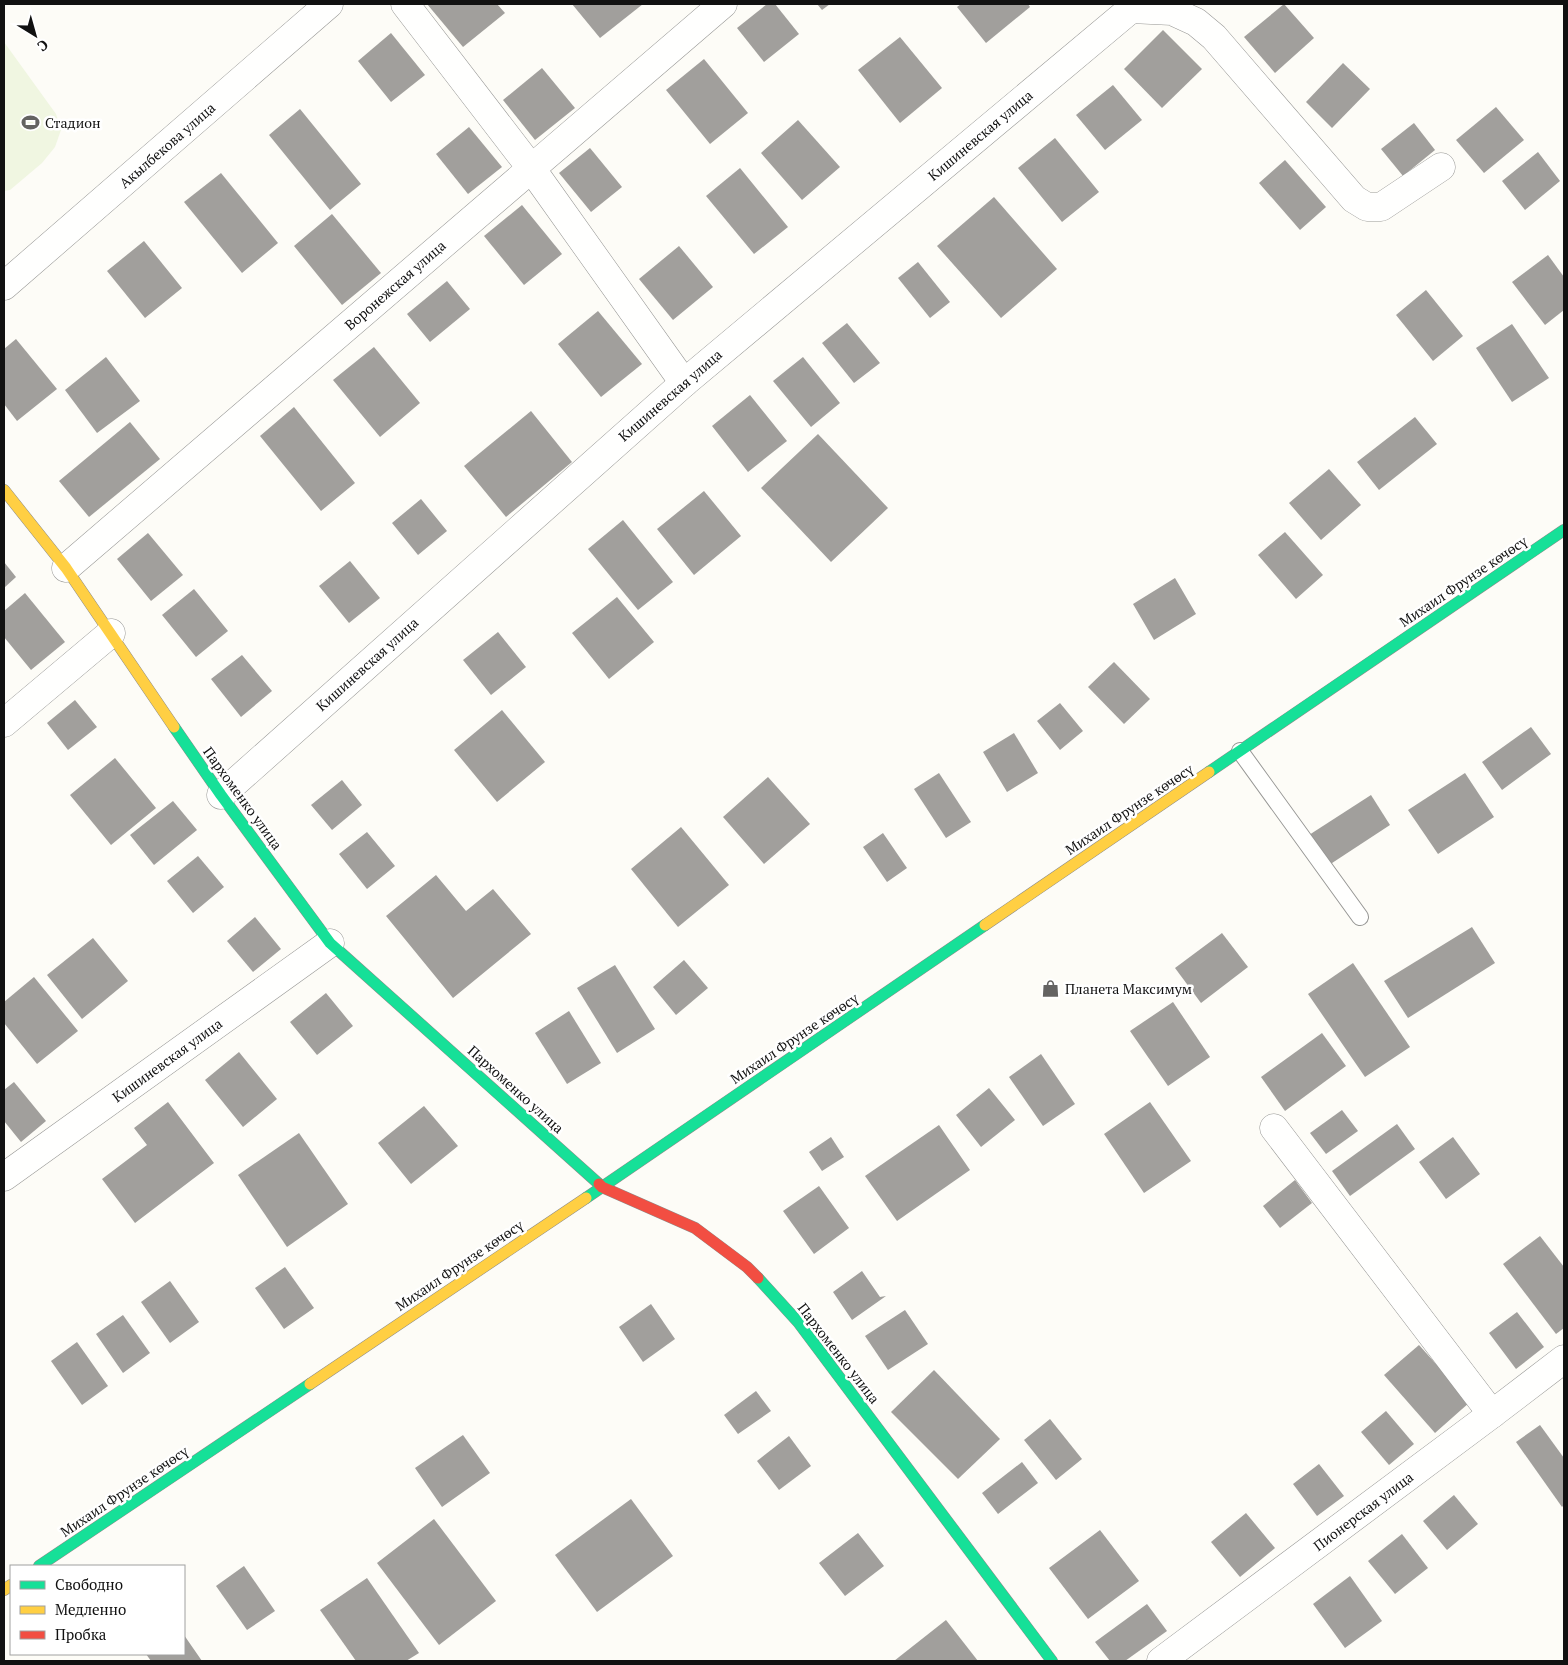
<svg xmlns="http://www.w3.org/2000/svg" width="1568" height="1665" font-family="'PT Serif',serif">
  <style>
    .pitch { fill: #f0f6e1 }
    .building { fill: #a19f9c }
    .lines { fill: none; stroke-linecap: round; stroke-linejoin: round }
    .lane-casing { stroke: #979795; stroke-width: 18 }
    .street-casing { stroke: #979795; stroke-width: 29 }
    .fast-casing { stroke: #8e8d8b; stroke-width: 12 }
    .slow-casing { stroke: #8e8d8b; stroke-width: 12 }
    .jam-casing { stroke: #8e8d8b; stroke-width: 12 }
    .lane { stroke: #fffffe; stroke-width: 16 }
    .street { stroke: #fffffe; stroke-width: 28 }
    .fast { stroke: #16e098; stroke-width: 11 }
    .slow { stroke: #ffcf43; stroke-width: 11 }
    .jam { stroke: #f24e42; stroke-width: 11 }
    .labels { text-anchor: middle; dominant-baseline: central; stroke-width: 5; stroke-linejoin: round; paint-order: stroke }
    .poi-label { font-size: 14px; fill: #111; stroke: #fff; text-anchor: start }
    .street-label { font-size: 14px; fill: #111; stroke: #fff }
  </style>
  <rect width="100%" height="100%" fill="#fdfcf7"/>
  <polygon class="pitch" points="4,42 56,114 61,130 55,147 42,163 10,190 4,191"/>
  <g class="building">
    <polygon points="427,4 497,4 505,13 463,47"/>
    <polygon points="572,4 643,4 600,38"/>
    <polygon points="767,4 775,4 799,34 764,62 737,28"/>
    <polygon points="817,4 830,4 822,10"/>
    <polygon points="961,4 1028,4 1030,7 986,43 957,7"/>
    <polygon points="1284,4 1314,38 1275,73 1244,37"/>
    <polygon points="1163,30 1202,69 1162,108 1124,69"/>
    <polygon points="391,33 425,75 391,102 358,61"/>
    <polygon points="900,37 942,88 900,123 858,70"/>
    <polygon points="704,59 748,113 710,144 666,90"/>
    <polygon points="1343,63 1370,89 1332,128 1306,102"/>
    <polygon points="542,68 575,108 535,140 503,100"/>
    <polygon points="1113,85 1142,120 1105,150 1076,115"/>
    <polygon points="1496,107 1524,140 1484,173 1456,140"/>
    <polygon points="300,109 361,184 330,210 269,135"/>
    <polygon points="798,120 840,167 802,200 761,153"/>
    <polygon points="1414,123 1435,150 1403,176 1381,149"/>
    <polygon points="469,127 502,167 468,194 436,154"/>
    <polygon points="1055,138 1099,192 1062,222 1018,168"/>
    <polygon points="590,148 622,187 591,212 559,173"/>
    <polygon points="1538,152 1560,181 1525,210 1502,181"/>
    <polygon points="1285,160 1326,207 1300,230 1259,183"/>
    <polygon points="740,168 788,227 754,254 706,196"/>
    <polygon points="221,173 278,243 242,273 184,202"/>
    <polygon points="994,197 1057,269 1001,318 937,246"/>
    <polygon points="522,205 562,254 524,285 484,236"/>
    <polygon points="332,214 381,273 342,305 294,246"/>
    <polygon points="144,241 182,288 145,318 107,271"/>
    <polygon points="679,246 713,287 673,320 639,279"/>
    <polygon points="1548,255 1564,277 1564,310 1545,325 1512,282"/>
    <polygon points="918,262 950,302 930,318 898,278"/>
    <polygon points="447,281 470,309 430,342 407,314"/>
    <polygon points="1426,290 1463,336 1433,361 1396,315"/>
    <polygon points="598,311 642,364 601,397 558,344"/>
    <polygon points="847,323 880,363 854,383 822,343"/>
    <polygon points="1512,324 1549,378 1512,402 1476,348"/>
    <polygon points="16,339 57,389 17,421 4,404 4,349"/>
    <polygon points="374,347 420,403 380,437 333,380"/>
    <polygon points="106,357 140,401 97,433 65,390"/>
    <polygon points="803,357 840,403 811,427 773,381"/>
    <polygon points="750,395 787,441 748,472 712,426"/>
    <polygon points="294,407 355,483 321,511 260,436"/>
    <polygon points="531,411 572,462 506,517 464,466"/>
    <polygon points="1415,417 1437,444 1379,490 1357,462"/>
    <polygon points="130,422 160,459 89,517 59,481"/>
    <polygon points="818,434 888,508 831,562 761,488"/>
    <polygon points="1329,469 1361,505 1321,540 1289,503"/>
    <polygon points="704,491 741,536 694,575 657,529"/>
    <polygon points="421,499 447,531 418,555 392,523"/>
    <polygon points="623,520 673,582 638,610 588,549"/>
    <polygon points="1285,532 1323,575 1296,599 1258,555"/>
    <polygon points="148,533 183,575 151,601 117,559"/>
    <polygon points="350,561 380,598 349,623 319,586"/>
    <polygon points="4,562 16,577 4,588"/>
    <polygon points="1175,578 1196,614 1154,640 1133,604"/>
    <polygon points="194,589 228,631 196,657 162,615"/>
    <polygon points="25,593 65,642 31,670 4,637 4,611"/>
    <polygon points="617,597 654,642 609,679 572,633"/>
    <polygon points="498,632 526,667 491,695 463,660"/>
    <polygon points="242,655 272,691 241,717 211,679"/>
    <polygon points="1114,662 1150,699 1124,724 1088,687"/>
    <polygon points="75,700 97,727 68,750 47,723"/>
    <polygon points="1060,703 1083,731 1060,750 1037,721"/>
    <polygon points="502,710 545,762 497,802 454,750"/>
    <polygon points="1531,727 1551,754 1502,790 1482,762"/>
    <polygon points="1014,733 1038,773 1007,792 983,752"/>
    <polygon points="115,758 156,808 111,845 70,795"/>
    <polygon points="939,773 971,822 946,838 914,789"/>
    <polygon points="1465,773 1494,817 1438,854 1408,810"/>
    <polygon points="768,777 810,824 764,864 723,817"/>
    <polygon points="342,780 362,805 332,830 311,805"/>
    <polygon points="1371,795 1390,825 1329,865 1309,835"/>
    <polygon points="173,801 197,830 154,865 130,835"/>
    <polygon points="681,827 729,885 678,927 631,869"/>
    <polygon points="367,832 395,866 367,889 339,854"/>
    <polygon points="883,833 907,868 887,882 863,847"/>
    <polygon points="198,856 224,887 193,913 167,881"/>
    <polygon points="436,875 466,911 493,889 531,934 453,998 386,916"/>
    <polygon points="255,917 281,949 253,972 227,941"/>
    <polygon points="1472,927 1495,963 1408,1018 1384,981"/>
    <polygon points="1222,933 1248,967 1201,1003 1175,968"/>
    <polygon points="93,938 128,981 82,1019 47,975"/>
    <polygon points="684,960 708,988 676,1015 653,987"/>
    <polygon points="1353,963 1410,1047 1365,1077 1308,994"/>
    <polygon points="615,965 655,1029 617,1053 577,988"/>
    <polygon points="34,977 78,1031 37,1064 4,1023 4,1002"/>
    <polygon points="326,993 353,1026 317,1055 290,1022"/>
    <polygon points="1173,1002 1210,1057 1168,1086 1130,1031"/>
    <polygon points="569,1011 601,1063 567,1084 535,1033"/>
    <polygon points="1322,1033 1346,1066 1285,1111 1261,1077"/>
    <polygon points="239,1052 277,1099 243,1127 205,1080"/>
    <polygon points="1041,1054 1075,1104 1043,1126 1009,1077"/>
    <polygon points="14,1082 46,1121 21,1142 4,1121 4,1090"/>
    <polygon points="989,1088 1015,1120 981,1147 956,1115"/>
    <polygon points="168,1102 214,1163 135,1223 102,1179 147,1145 134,1128"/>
    <polygon points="1150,1102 1191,1161 1144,1193 1104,1134"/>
    <polygon points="424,1106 458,1146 411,1184 378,1143"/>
    <polygon points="1342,1110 1358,1131 1326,1154 1310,1133"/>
    <polygon points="1397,1124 1415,1149 1350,1196 1332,1171"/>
    <polygon points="939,1125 970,1170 897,1221 865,1176"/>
    <polygon points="299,1133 348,1204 287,1247 238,1175"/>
    <polygon points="831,1137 844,1157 822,1171 809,1152"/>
    <polygon points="1453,1137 1480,1174 1446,1199 1419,1162"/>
    <polygon points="1295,1180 1312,1203 1280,1228 1263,1206"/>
    <polygon points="819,1186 849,1228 814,1254 783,1211"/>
    <polygon points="1540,1236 1564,1267 1564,1328 1556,1334 1503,1264"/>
    <polygon points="285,1267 314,1308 284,1329 255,1288"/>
    <polygon points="862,1271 880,1297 886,1296 852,1320 833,1292"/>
    <polygon points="170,1281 199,1322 170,1343 141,1302"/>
    <polygon points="651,1304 675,1339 643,1362 619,1327"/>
    <polygon points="905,1310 928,1344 888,1370 865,1336"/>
    <polygon points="1517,1312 1544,1347 1516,1369 1489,1333"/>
    <polygon points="123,1315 150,1353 123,1373 96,1334"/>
    <polygon points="77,1342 108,1386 82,1405 51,1361"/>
    <polygon points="1419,1345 1470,1402 1435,1433 1384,1375"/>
    <polygon points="934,1370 1000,1439 958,1479 891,1412"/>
    <polygon points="756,1391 771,1411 738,1434 724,1415"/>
    <polygon points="1386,1411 1414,1444 1389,1465 1361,1432"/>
    <polygon points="1050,1419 1082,1459 1056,1480 1024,1440"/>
    <polygon points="1540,1425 1564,1458 1564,1505 1562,1507 1516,1442"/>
    <polygon points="463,1435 490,1473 442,1507 415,1468"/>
    <polygon points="789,1436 811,1466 779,1490 757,1461"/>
    <polygon points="1022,1462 1038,1483 998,1514 982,1493"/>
    <polygon points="1319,1464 1344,1496 1317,1516 1293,1484"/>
    <polygon points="1454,1495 1478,1524 1447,1550 1423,1521"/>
    <polygon points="631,1499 673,1556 597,1612 555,1555"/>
    <polygon points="1246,1513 1275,1548 1240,1577 1211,1542"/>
    <polygon points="434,1519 496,1601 439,1645 377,1563"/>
    <polygon points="1100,1530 1139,1581 1088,1619 1049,1568"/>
    <polygon points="858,1533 884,1566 845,1596 819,1563"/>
    <polygon points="1402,1534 1428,1568 1395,1594 1368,1561"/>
    <polygon points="244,1566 275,1611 247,1630 216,1586"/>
    <polygon points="1350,1576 1382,1621 1345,1648 1313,1604"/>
    <polygon points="367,1578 419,1653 406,1661 356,1661 320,1610"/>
    <polygon points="1147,1604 1167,1631 1125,1661 1110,1661 1095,1642"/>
    <polygon points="946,1620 978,1661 894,1661"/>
    <polygon points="184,1635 202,1661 151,1661 146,1654 184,1654"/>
  </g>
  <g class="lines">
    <defs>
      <polyline id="lane" points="1240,751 1360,917"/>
      <g id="street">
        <polyline points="405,4 531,168 684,383"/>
        <polyline points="1131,9 1172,11 1196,22 1214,37 1354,199 1367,207 1381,207 1441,167"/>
        <polyline points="4,286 329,4"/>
        <polyline points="66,568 723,4"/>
        <polyline points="4,723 111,633"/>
        <polyline points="221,795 684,383 1131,9"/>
        <polyline points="1274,1128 1492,1414"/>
        <polyline points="4,1177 330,943"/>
        <polyline points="1161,1661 1492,1414 1564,1359"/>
      </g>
      <g id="fast">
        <polyline points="174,727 221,795 330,943 599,1184"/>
        <polyline points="1209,772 1564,530"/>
        <polyline points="586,1198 985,925"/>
        <polyline points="758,1278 798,1322 1052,1661"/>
        <polyline points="39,1566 310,1384"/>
      </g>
      <g id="slow">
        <polyline points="4,490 66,568 174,727"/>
        <polyline points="985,925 1209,772"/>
        <polyline points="310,1384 586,1198"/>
        <polyline points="4,1590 11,1585"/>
      </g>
      <polyline id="jam" points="599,1184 602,1187 695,1228 747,1267 758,1278"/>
    </defs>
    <use href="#lane" class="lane-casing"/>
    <use href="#street" class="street-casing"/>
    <use href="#fast" class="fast-casing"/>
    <use href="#slow" class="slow-casing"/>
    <use href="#jam" class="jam-casing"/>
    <use href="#lane" class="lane"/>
    <use href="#street" class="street"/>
    <use href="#fast" class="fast"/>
    <use href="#slow" class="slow"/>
    <use href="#jam" class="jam"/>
  </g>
  <defs>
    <symbol id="stadium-bare" viewBox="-9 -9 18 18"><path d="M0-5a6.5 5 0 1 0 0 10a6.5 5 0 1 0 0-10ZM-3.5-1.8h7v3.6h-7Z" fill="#646362" stroke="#fff" stroke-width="2.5" paint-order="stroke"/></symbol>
    <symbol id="shop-bare" viewBox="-9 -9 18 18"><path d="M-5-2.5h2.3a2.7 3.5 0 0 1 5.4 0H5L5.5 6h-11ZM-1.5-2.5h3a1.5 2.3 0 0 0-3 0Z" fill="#646362" stroke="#fff" stroke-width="2.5" paint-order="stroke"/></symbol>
  </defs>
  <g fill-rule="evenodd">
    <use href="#stadium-bare" x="18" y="110" width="25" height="25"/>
    <use href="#shop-bare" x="1038" y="976" width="25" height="25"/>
  </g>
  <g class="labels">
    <g class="poi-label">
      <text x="45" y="122">Стадион</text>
      <text x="1065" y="988">Планета Максимум</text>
    </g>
    <g class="street-label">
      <text transform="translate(980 135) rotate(-40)">Кишиневская улица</text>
      <text transform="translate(167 145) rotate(-41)">Акылбекова улица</text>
      <text transform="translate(395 285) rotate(-41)">Воронежская улица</text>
      <text transform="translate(670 395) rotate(-41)">Кишиневская улица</text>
      <text transform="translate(1463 581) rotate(-34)">Михаил Фрунзе көчөсү</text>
      <text transform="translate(367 664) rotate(-42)">Кишиневская улица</text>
      <text transform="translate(243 798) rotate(54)">Пархоменко улица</text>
      <text transform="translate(1129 809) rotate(-34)">Михаил Фрунзе көчөсү</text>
      <text transform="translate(794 1038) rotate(-34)">Михаил Фрунзе көчөсү</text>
      <text transform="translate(167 1060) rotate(-36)">Кишиневская улица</text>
      <text transform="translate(516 1089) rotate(42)">Пархоменко улица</text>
      <text transform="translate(459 1265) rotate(-34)">Михаил Фрунзе көчөсү</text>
      <text transform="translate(839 1353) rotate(52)">Пархоменко улица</text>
      <text transform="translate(124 1491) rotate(-34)">Михаил Фрунзе көчөсү</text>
      <text transform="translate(1363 1511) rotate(-37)">Пионерская улица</text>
    </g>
  </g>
  <rect width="1568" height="1665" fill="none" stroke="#111111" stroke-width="10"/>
  <rect x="10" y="1565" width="175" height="90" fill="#ffffff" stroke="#a0a0a0"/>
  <rect x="20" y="1581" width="25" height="8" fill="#16e098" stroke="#a0a0a0"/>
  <text x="55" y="1590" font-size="15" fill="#111111">Свободно</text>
  <rect x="20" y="1606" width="25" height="8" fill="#ffcf43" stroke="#a0a0a0"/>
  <text x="55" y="1615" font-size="15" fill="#111111">Медленно</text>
  <rect x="20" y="1631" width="25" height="8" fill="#f24e42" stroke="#a0a0a0"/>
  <text x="55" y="1640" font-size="15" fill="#111111">Пробка</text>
  <g transform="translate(35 35) rotate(143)" stroke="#ffffff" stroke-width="4" paint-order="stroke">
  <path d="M0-4L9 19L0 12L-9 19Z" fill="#111111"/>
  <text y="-8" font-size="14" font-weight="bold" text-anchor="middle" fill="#111111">С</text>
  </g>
</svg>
